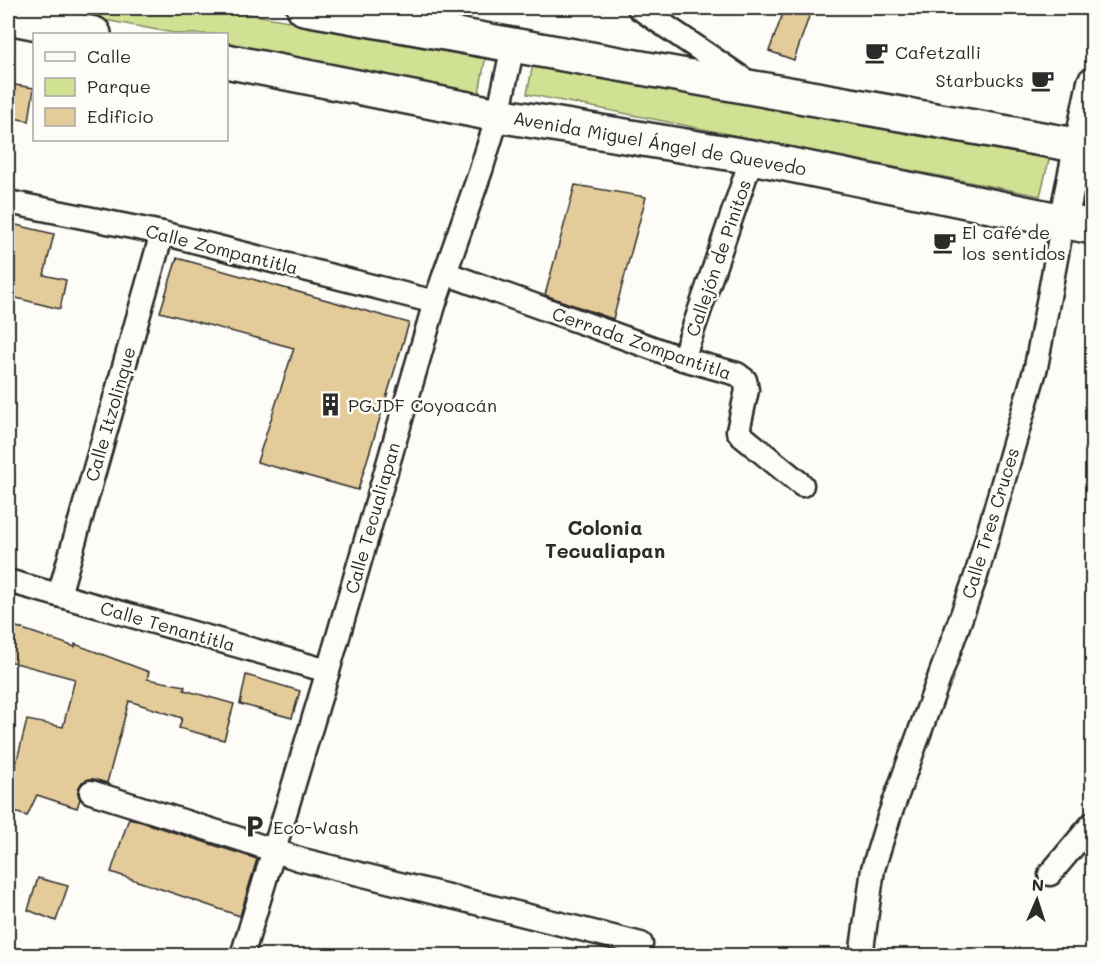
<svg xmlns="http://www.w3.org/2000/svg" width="1100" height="963" font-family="Mali,sans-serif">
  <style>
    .green { fill: #d0e194; stroke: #7e8660; stroke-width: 1.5 }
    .building { fill: #e4cc9a; stroke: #2b2b2b; stroke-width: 1.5 }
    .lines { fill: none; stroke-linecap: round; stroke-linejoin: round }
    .minor-casing { stroke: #2b2b2b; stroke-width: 27 }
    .tertiary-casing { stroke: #2b2b2b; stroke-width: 33 }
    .secondary-casing { stroke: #2b2b2b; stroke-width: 38 }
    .minor { stroke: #fdfcf7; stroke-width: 22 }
    .tertiary { stroke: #fdfcf7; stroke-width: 28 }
    .secondary { stroke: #fdfcf7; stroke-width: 33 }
    .labels { text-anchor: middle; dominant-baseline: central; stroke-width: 5; stroke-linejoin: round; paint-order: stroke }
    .poi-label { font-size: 18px; fill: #2b2b2b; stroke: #fdfcf7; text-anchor: start }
    .street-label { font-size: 18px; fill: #2b2b2b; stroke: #fdfcf7 }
    .neighbourhood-label { font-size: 20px; font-weight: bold; fill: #2b2b2b; stroke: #fdfcf7 }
  </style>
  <rect width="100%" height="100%" fill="#fdfcf7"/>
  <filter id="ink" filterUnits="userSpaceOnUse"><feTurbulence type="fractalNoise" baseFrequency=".0167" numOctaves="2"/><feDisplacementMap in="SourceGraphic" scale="12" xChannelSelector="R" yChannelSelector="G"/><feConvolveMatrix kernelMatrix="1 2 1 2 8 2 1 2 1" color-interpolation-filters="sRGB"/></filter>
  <g filter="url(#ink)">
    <g class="green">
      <polygon points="41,8 214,8 486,55 479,93 227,44 226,34 179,34"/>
      <polygon points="533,64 1050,156 1040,196 527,94"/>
      <polygon points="1088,164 1092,165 1092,207 1076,204"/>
    </g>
    <g class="building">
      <polygon points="785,8 812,8 794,60 769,51"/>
      <polygon points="8,84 34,88 29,121 8,117"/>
      <polygon points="575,185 646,197 613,319 545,295"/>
      <polygon points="8,223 54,234 44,275 66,280 60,309 8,296"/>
      <polygon points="177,258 409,323 358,490 257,462 294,348 160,312"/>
      <polygon points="8,624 75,647 75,644 149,672 147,679 185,686 184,690 234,704 224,740 179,728 182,718 129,701 107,783 94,779 89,779 82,782 78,789 78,794 80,799 77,808 37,795 27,816 8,810 8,796 27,720 63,727 75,679 8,661"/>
      <polygon points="246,675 300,691 292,718 240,704"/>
      <polygon points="129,818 257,859 240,916 111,872"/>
      <polygon points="38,878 68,886 56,921 28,910"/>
    </g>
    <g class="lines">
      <defs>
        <g id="minor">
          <polyline points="639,8 749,83"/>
          <polyline points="8,202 162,233 435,302"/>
          <polyline points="445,273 683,359 737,374 745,380 747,390 738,431 742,436 802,485"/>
          <polyline points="683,359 752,157"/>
          <polyline points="8,581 328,671"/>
          <polyline points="59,595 162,233"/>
          <polyline points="91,792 243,840 299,859 641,944"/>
          <polyline points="1050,874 1092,824"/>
          <polyline points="242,956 328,671 435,302 481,170 498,115 513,46"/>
          <polyline points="861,956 873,869 889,817 976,576 1036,367 1063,221"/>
        </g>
        <polyline id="tertiary" points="1063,221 1092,82"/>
        <g id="secondary">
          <polyline points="304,8 1092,148"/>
          <polyline points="8,17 94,34"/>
          <polyline points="226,61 498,115 752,157 1092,227"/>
        </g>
      </defs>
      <use href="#minor" class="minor-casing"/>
      <use href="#tertiary" class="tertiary-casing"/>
      <use href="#secondary" class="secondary-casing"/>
      <use href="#minor" class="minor"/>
      <use href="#tertiary" class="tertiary"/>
      <use href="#secondary" class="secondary"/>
    </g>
  </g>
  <defs>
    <symbol id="cafe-bare" viewBox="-9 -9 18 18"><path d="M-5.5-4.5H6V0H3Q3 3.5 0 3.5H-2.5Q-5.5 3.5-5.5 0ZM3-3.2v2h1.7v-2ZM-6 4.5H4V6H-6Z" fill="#2b2b2b" stroke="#fdfcf7" stroke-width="2.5" paint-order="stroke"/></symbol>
    <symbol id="building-bare" viewBox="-9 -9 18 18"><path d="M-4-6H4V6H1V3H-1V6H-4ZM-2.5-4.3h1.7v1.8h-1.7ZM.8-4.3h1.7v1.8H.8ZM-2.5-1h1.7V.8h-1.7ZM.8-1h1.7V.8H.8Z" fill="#2b2b2b" stroke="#fdfcf7" stroke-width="2.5" paint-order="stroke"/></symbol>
    <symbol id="parking-bare" viewBox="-9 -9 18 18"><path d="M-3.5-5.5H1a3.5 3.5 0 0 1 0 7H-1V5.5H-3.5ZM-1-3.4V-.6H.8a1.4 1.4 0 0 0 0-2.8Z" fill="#2b2b2b" stroke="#fdfcf7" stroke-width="2.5" paint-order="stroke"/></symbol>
  </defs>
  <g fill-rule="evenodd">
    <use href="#cafe-bare" x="860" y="36" width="33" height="33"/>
    <use href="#cafe-bare" x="1026" y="64" width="33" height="33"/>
    <use href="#cafe-bare" x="928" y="226" width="33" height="33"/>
    <use href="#building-bare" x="314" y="388" width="33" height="33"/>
    <use href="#parking-bare" x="238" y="810" width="33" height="33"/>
  </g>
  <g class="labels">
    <g class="poi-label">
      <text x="895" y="52">Cafetzalli</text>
      <text x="1024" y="80" text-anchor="end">Starbucks</text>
      <text x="962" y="232">El café de<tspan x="962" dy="21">los sentidos</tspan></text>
      <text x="348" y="405">PGJDF Coyoacán</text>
      <text x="273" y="827">Eco-Wash</text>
    </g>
    <g class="street-label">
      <text transform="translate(660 143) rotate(10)">Avenida Miguel Ángel de Quevedo</text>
      <text transform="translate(222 249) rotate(14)">Calle Zompantitla</text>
      <text transform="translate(718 258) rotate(-71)">Callejón de Pinitos</text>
      <text transform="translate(642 343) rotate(19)">Cerrada Zompantitla</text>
      <text transform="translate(110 414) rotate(-74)">Calle Itzolinque</text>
      <text transform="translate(372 518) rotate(-74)">Calle Tecualiapan</text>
      <text transform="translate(990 523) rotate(-73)">Calle Tres Cruces</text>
      <text transform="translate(168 626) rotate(16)">Calle Tenantitla</text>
    </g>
    <g class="neighbourhood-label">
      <text x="605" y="527">Colonia<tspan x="605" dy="23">Tecualiapan</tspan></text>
    </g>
  </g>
  <rect width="1100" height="963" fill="none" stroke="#fdfcf7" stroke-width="30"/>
  <rect x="15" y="15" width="1070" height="933" fill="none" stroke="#2b2b2b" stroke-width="2" filter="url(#ink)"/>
  <rect x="33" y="33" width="195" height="108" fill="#fdfcf7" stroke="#a9a8a5" stroke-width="1.5"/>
  <rect x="45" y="52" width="30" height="9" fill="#fdfcf7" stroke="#a9a8a5" stroke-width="1.5"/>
  <text x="87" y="63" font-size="18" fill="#2b2b2b">Calle</text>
  <rect x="45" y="78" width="30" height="18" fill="#d0e194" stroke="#a9a8a5" stroke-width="1.5"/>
  <text x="87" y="93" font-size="18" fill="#2b2b2b">Parque</text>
  <rect x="45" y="108" width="30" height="18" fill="#e4cc9a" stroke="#a9a8a5" stroke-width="1.5"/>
  <text x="87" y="123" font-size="18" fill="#2b2b2b">Edificio</text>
  <g transform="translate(1037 900) rotate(3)" stroke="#fdfcf7" stroke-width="4.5" paint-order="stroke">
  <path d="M0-4.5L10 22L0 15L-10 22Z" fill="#2b2b2b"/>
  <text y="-9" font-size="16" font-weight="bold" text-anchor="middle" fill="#2b2b2b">N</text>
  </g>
</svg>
